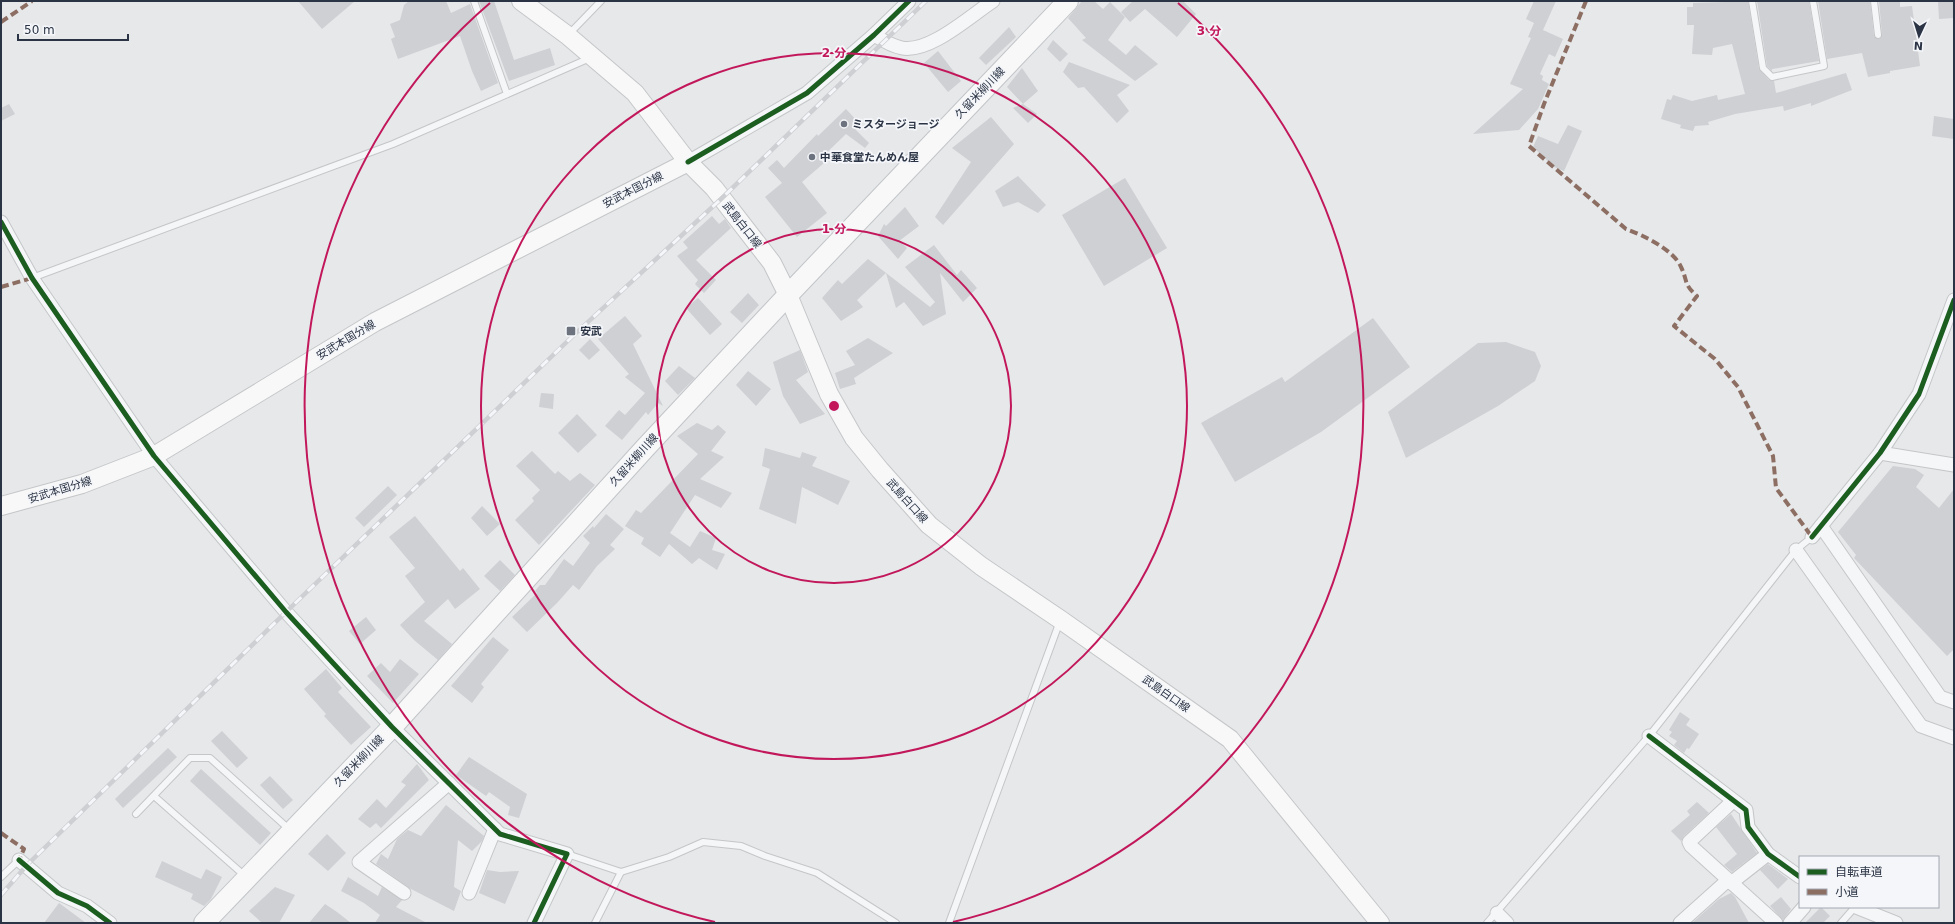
<svg xmlns="http://www.w3.org/2000/svg" width="1955" height="924" font-family="'DejaVu Sans','Noto Sans JP',sans-serif">
  <style>
    .building { fill: #ced0d3 }
    .lines { fill: none; stroke-linecap: round; stroke-linejoin: round }
    .service-casing { stroke: #c4c6c8; stroke-width: 8 }
    .minor-casing { stroke: #c4c6c8; stroke-width: 15 }
    .secondary-casing { stroke: #c4c6c8; stroke-width: 20 }
    .primary-casing { stroke: #c2c5c8; stroke-width: 22 }
    .service { stroke: #f5f6f7; stroke-width: 6 }
    .minor { stroke: #f5f6f7; stroke-width: 13 }
    .secondary { stroke: #f8f8f8; stroke-width: 18 }
    .primary { stroke: #f8f8f8; stroke-width: 20 }
    .rail-casing { stroke: #cecfd2; stroke-width: 4.5 }
    .rail { stroke: #f4f6f9; stroke-width: 3; stroke-dasharray: 9; stroke-linecap: butt }
    .quiet { stroke: #8d6e63; stroke-width: 4; stroke-dasharray: 8 4; stroke-linecap: butt }
    .cycleway-casing { stroke: #f4f6f9; stroke-width: 8 }
    .cycleway { stroke: #1b5e20; stroke-width: 5 }
    .ring { fill: none; stroke: #c2185b; stroke-width: 2 }
    .poi-dot { fill: #6c737f; stroke: #f4f6f9; stroke-width: 1.5 }
    .labels { text-anchor: middle; dominant-baseline: central; stroke-width: 3.5; stroke-linejoin: round; paint-order: stroke }
    .street-label { font-size: 11px; fill: #2b3445; stroke: #f4f6f9 }
    .poi-label { font-size: 11px; font-weight: bold; fill: #2b3445; stroke: #f4f6f9; text-anchor: start }
    .centre { fill: #c2185b; stroke: #f4f6f9; stroke-width: 2 }
    .ring-label { font-size: 12px; text-anchor: middle; font-weight: bold; fill: #c2185b; stroke: #f4f6f9; stroke-width: 3.5; stroke-linejoin: round; paint-order: stroke }
  </style>
  <rect width="100%" height="100%" fill="#e6e8ea"/>
  <g class="building">
    <polygon points="298,1 355,1 322,29"/>
    <polygon points="409,1 446,1 451,13 470,4 498,83 481,91 472,71 460,36 398,59 391,39 395,37 390,24 400,20 404,5"/>
    <polygon points="479,1 494,1 514,60 550,48 555,65 509,81"/>
    <polygon points="1082,1 1094,1 1103,9 1110,2 1125,17 1108,40 1126,55 1135,45 1158,64 1135,81 1082,40 1086,38 1068,18"/>
    <polygon points="1133,1 1183,1 1196,14 1177,37 1145,9 1130,22 1121,12"/>
    <polygon points="1534,1 1556,1 1543,30 1563,39 1555,57 1549,54 1540,74 1543,76 1542,80 1549,84 1538,109 1519,130 1473,134 1523,89 1510,84 1531,38 1528,37 1534,23 1526,19"/>
    <polygon points="1726,1 1748,1 1759,69 1769,80 1774,81 1776,93 1846,73 1852,90 1811,106 1811,103 1784,111 1783,106 1735,114 1708,122 1709,125 1695,126 1693,131 1680,128 1681,125 1661,119 1667,99 1671,100 1673,95 1692,101 1717,95 1718,100 1745,94 1732,44 1713,48 1712,55 1692,54 1694,25 1687,25 1687,7 1693,7 1693,3 1726,2"/>
    <polygon points="1757,1 1809,1 1819,61 1772,69 1772,71 1767,66"/>
    <polygon points="1818,1 1870,1 1874,36 1878,39 1881,38 1882,34 1879,1 1900,1 1900,7 1912,6 1920,66 1890,71 1890,73 1868,77 1862,53 1827,59"/>
    <polygon points="1938,1 1954,1 1954,18 1939,19"/>
    <polygon points="1009,27 1016,37 986,65 979,58"/>
    <polygon points="1053,40 1068,54 1060,62 1047,49"/>
    <polygon points="938,51 961,81 948,92 924,63"/>
    <polygon points="1069,62 1130,85 1117,95 1129,111 1117,123 1084,87 1078,88 1063,72"/>
    <polygon points="1022,68 1038,91 1023,104 1007,87"/>
    <polygon points="9,104 15,114 1,121 1,108"/>
    <polygon points="1023,104 1037,114 1028,123 1013,108"/>
    <polygon points="846,109 858,122 853,127 869,143 865,148 846,134 820,159 824,163 802,182 827,213 797,237 765,197 782,183 768,168 777,160 784,168 817,134 818,136"/>
    <polygon points="1934,116 1954,119 1954,139 1932,136"/>
    <polygon points="991,117 1014,144 943,225 935,217 971,162 952,148"/>
    <polygon points="1568,125 1582,131 1564,171 1554,167 1533,147 1538,136 1558,144"/>
    <polygon points="1018,176 1046,205 1038,213 1018,202 1003,207 995,191"/>
    <polygon points="1125,178 1167,248 1104,286 1062,215"/>
    <polygon points="905,207 919,226 899,241 907,248 898,259 878,236 884,224 886,226"/>
    <polygon points="712,216 719,224 725,219 731,228 696,260 716,280 704,293 695,284 698,280 677,256 688,248 683,242"/>
    <polygon points="934,245 957,275 961,270 977,288 963,302 940,273 946,314 923,326 904,302 896,308 886,273 857,300 863,307 841,321 822,298 838,280 842,284 868,259 930,307 935,302 905,267"/>
    <polygon points="748,293 759,305 742,323 730,312"/>
    <polygon points="698,298 722,324 710,335 686,308"/>
    <polygon points="625,316 642,336 633,344 663,406 658,403 648,415 646,412 622,440 605,426 619,410 625,415 645,393 625,377 629,374 598,339"/>
    <polygon points="1373,318 1410,367 1321,432 1235,482 1201,423 1282,377 1285,382"/>
    <polygon points="868,338 893,353 854,378 856,384 840,389 835,373 855,365 846,351"/>
    <polygon points="590,339 600,350 589,360 579,350"/>
    <polygon points="1506,342 1535,352 1541,366 1535,381 1498,406 1406,458 1388,412 1478,343"/>
    <polygon points="800,350 808,372 796,380 825,414 800,424 783,396 773,362"/>
    <polygon points="679,366 695,378 678,395 665,381"/>
    <polygon points="748,371 771,389 756,406 736,385"/>
    <polygon points="541,393 554,394 553,409 539,407"/>
    <polygon points="577,414 597,435 578,453 558,433"/>
    <polygon points="697,423 712,430 718,425 726,432 711,451 724,457 700,479 732,493 721,508 695,495 670,533 690,547 700,531 716,538 712,550 725,554 717,570 699,558 692,564 669,544 660,557 641,544 644,538 625,526 636,510 641,513 698,454 677,436"/>
    <polygon points="765,448 800,458 802,452 817,457 812,466 850,481 838,505 802,487 796,524 759,509 770,469 762,466"/>
    <polygon points="532,451 555,474 558,471 570,481 580,473 595,485 539,545 515,520 534,501 532,498 540,490 516,466"/>
    <polygon points="1893,466 1915,469 1924,475 1916,487 1939,508 1954,489 1954,649 1947,656 1854,558 1856,555 1838,532"/>
    <polygon points="388,486 397,495 364,527 355,518"/>
    <polygon points="482,506 500,524 487,536 471,518"/>
    <polygon points="606,514 624,529 610,545 615,549 597,566 579,590 573,585 557,603 527,632 512,617 537,593 535,591 540,585 545,585 564,559 573,566 590,543 583,536 593,526 594,528"/>
    <polygon points="415,516 460,571 463,568 480,589 455,609 448,599 424,621 452,644 438,660 414,640 400,625 425,602 405,576 415,568 389,537"/>
    <polygon points="500,560 515,575 500,591 484,576"/>
    <polygon points="366,617 376,630 360,644 349,631"/>
    <polygon points="493,637 509,650 481,684 484,687 472,703 451,686"/>
    <polygon points="400,659 419,674 393,703 367,676 381,663 390,672"/>
    <polygon points="326,669 342,688 338,692 371,727 351,745 324,716 326,714 304,689"/>
    <polygon points="1680,712 1690,719 1686,725 1699,734 1689,749 1687,748 1684,753 1674,745 1677,741 1669,736 1672,732 1669,730"/>
    <polygon points="222,731 248,758 237,768 211,741"/>
    <polygon points="168,748 177,757 123,808 115,799"/>
    <polygon points="469,757 527,794 519,818 508,815 510,807 489,792 486,796 456,775"/>
    <polygon points="417,764 429,780 381,828 376,823 370,828 358,819 377,799 386,808 406,785 401,782"/>
    <polygon points="201,769 271,833 260,845 190,781"/>
    <polygon points="270,776 293,800 283,809 260,785"/>
    <polygon points="1697,802 1709,813 1684,836 1681,841 1671,831 1690,815 1687,811"/>
    <polygon points="446,805 484,836 482,841 472,851 458,840 454,887 461,891 454,911 411,889 376,864 381,854 388,859 397,839 408,830 421,836"/>
    <polygon points="1731,814 1757,853 1732,872 1724,865 1737,854 1716,827"/>
    <polygon points="327,834 346,853 328,871 308,854"/>
    <polygon points="162,861 201,879 206,869 222,877 211,899 204,906 191,899 193,894 155,877"/>
    <polygon points="1768,864 1788,879 1778,889 1760,870"/>
    <polygon points="487,870 500,872 519,871 505,904 479,893"/>
    <polygon points="348,877 378,896 382,887 402,900 396,907 427,923 375,923 380,915 364,903 341,891"/>
    <polygon points="275,887 295,895 279,923 262,923 249,911"/>
    <polygon points="1731,893 1735,897 1749,923 1692,923 1719,899"/>
    <polygon points="1781,897 1791,909 1783,920 1770,906"/>
    <polygon points="59,903 86,923 44,923"/>
    <polygon points="325,904 337,912 351,923 309,923"/>
    <polygon points="1821,907 1830,916 1823,923 1805,923"/>
  </g>
  <g class="lines">
    <defs>
      <g id="service">
        <polyline points="474,1 507,94"/>
        <polyline points="1752,1 1763,68 1772,77 1824,66 1813,1"/>
        <polyline points="1874,1 1878,35"/>
        <polyline points="569,34 601,1"/>
        <polyline points="32,278 393,144 590,58"/>
        <polyline points="154,796 245,876"/>
        <polyline points="136,814 190,758 210,758 290,830"/>
        <polyline points="567,854 621,872 669,857 703,842 741,846 765,856 817,873 896,923"/>
        <polyline points="1,877 19,860"/>
        <polyline points="595,923 621,872"/>
        <polyline points="949,923 1060,621"/>
        <polyline points="1487,923 1649,736 1796,550 1812,537"/>
        <polyline points="1841,923 1855,907"/>
      </g>
      <g id="minor">
        <path d="M 874,35 C 882,40 892,46 902,48 C 930,53 970,16 993,1"/>
        <polyline points="688,162 807,93 874,35 909,1"/>
        <polyline points="1,222 32,278 154,456 286,612 392,727 500,834 567,854 534,923"/>
        <polyline points="1880,453 1954,465"/>
        <polyline points="1821,526 1940,697 1954,702"/>
        <polyline points="1812,537 1880,453 1919,394 1954,300"/>
        <polyline points="1796,550 1921,726 1954,738"/>
        <polyline points="1649,736 1746,810 1748,827 1768,854 1800,877"/>
        <polyline points="1733,801 1689,842 1691,846 1776,923"/>
        <polyline points="19,860 58,893 87,906 110,923"/>
        <polyline points="1731,883 1768,854"/>
        <polyline points="404,893 359,862 449,783"/>
        <polyline points="469,893 495,829"/>
        <polyline points="1856,907 1896,923"/>
        <polyline points="1497,913 1507,923"/>
        <polyline points="1680,923 1728,880"/>
        <polyline points="1790,923 1804,907"/>
      </g>
      <g id="secondary">
        <polyline points="521,1 567,35 635,93 688,162 714,188 772,263 788,295 829,394 854,438 880,470 929,525 981,566 1061,620 1230,739 1380,923"/>
        <polyline points="1,506 82,484 154,456 375,322 688,162"/>
      </g>
      <polyline id="primary" points="204,923 392,727 646,447 788,295 1068,1"/>
    </defs>
    <use href="#service" class="service-casing"/>
    <use href="#minor" class="minor-casing"/>
    <use href="#secondary" class="secondary-casing"/>
    <use href="#primary" class="primary-casing"/>
    <use href="#service" class="service"/>
    <use href="#minor" class="minor"/>
    <use href="#secondary" class="secondary"/>
    <use href="#primary" class="primary"/>
    <defs>
      <polyline id="rail" points="1,895 27,865 286,612 575,334 721,199 926,1"/>
    </defs>
    <use href="#rail" class="rail-casing"/>
    <use href="#rail" class="rail"/>
    <g class="quiet">
      <path d="M 1586,1 L 1544,104 L 1529,146 L 1626,229 C 1643,235 1674,250 1681,267 C 1688,281 1683,284 1697,296 L 1674,326 L 1715,359 L 1738,387 L 1773,456 L 1776,488 L 1812,537"/>
      <polyline points="1,22 32,1"/>
      <polyline points="1,287 32,278"/>
      <polyline points="1,833 24,849 19,860"/>
    </g>
    <defs>
      <g id="cycleway">
        <polyline points="688,162 807,93 874,35 909,1"/>
        <polyline points="1,222 32,278 154,456 286,612 392,727 500,834 567,854 534,923"/>
        <polyline points="1812,537 1880,453 1919,394 1954,300"/>
        <polyline points="1649,736 1746,810 1748,827 1768,854 1800,877"/>
        <polyline points="19,860 58,893 87,906 110,923"/>
      </g>
    </defs>
    <use href="#cycleway" class="cycleway-casing"/>
    <use href="#cycleway" class="cycleway"/>
  </g>
  <g class="ring">
    <circle cx="834" cy="406" r="177"/>
    <circle cx="834" cy="406" r="353"/>
    <path d="M715 922A530 530 0 0 1 490 3M1178 3A530 530 0 0 1 953 922"/>
  </g>
  <g class="poi-dot">
    <circle cx="844" cy="124" r="4"/>
    <circle cx="812" cy="157" r="4"/>
    <rect x="566" y="326" width="10" height="10" rx="2"/>
  </g>
  <g class="labels">
    <g class="street-label">
      <text transform="translate(980 93) rotate(-46)">久留米柳川線</text>
      <text transform="translate(633 190) rotate(-27)">安武本国分線</text>
      <text transform="translate(742 225) rotate(52)">武島白口線</text>
      <text transform="translate(346 340) rotate(-31)">安武本国分線</text>
      <text transform="translate(634 460) rotate(-48)">久留米柳川線</text>
      <text transform="translate(60 490) rotate(-17)">安武本国分線</text>
      <text transform="translate(907 501) rotate(48)">武島白口線</text>
      <text transform="translate(1166 694) rotate(35)">武島白口線</text>
      <text transform="translate(359 761) rotate(-46)">久留米柳川線</text>
    </g>
    <g class="poi-label">
      <text x="852" y="124">ミスタージョージ</text>
      <text x="820" y="157">中華食堂たんめん屋</text>
      <text x="580" y="331">安武</text>
    </g>
  </g>
  <circle cx="834" cy="406" r="6" class="centre"/>
  <g class="ring-label">
    <text x="1209" y="35">3 分</text>
    <text x="834" y="57">2 分</text>
    <text x="834" y="233">1 分</text>
  </g>
  <rect width="1955" height="924" fill="none" stroke="#2b3445" stroke-width="4"/>
  <rect x="1799" y="856" width="140" height="52" fill="#f4f6f9" stroke="#a4a8b1"/>
  <rect x="1807" y="869" width="20" height="6" fill="#1b5e20" stroke="#a4a8b1"/>
  <text x="1835" y="876" font-size="12" fill="#2b3445">自転車道</text>
  <rect x="1807" y="889" width="20" height="6" fill="#8d6e63" stroke="#a4a8b1"/>
  <text x="1835" y="896" font-size="12" fill="#2b3445">小道</text>
  <g transform="translate(1919 36) rotate(184)" stroke="#f4f6f9" stroke-width="3" paint-order="stroke">
  <path d="M0-3L7 15L0 10L-7 15Z" fill="#2b3445"/>
  <text y="-6" font-size="11" font-weight="bold" text-anchor="middle" fill="#2b3445">N</text>
  </g>
  <path d="M18 34v6h110v-6" fill="none" stroke="#2b3445" stroke-width="2"/>
  <text x="24" y="34" font-size="12" fill="#2b3445" stroke="#f4f6f9" stroke-width="3" paint-order="stroke">50 m</text>
</svg>
